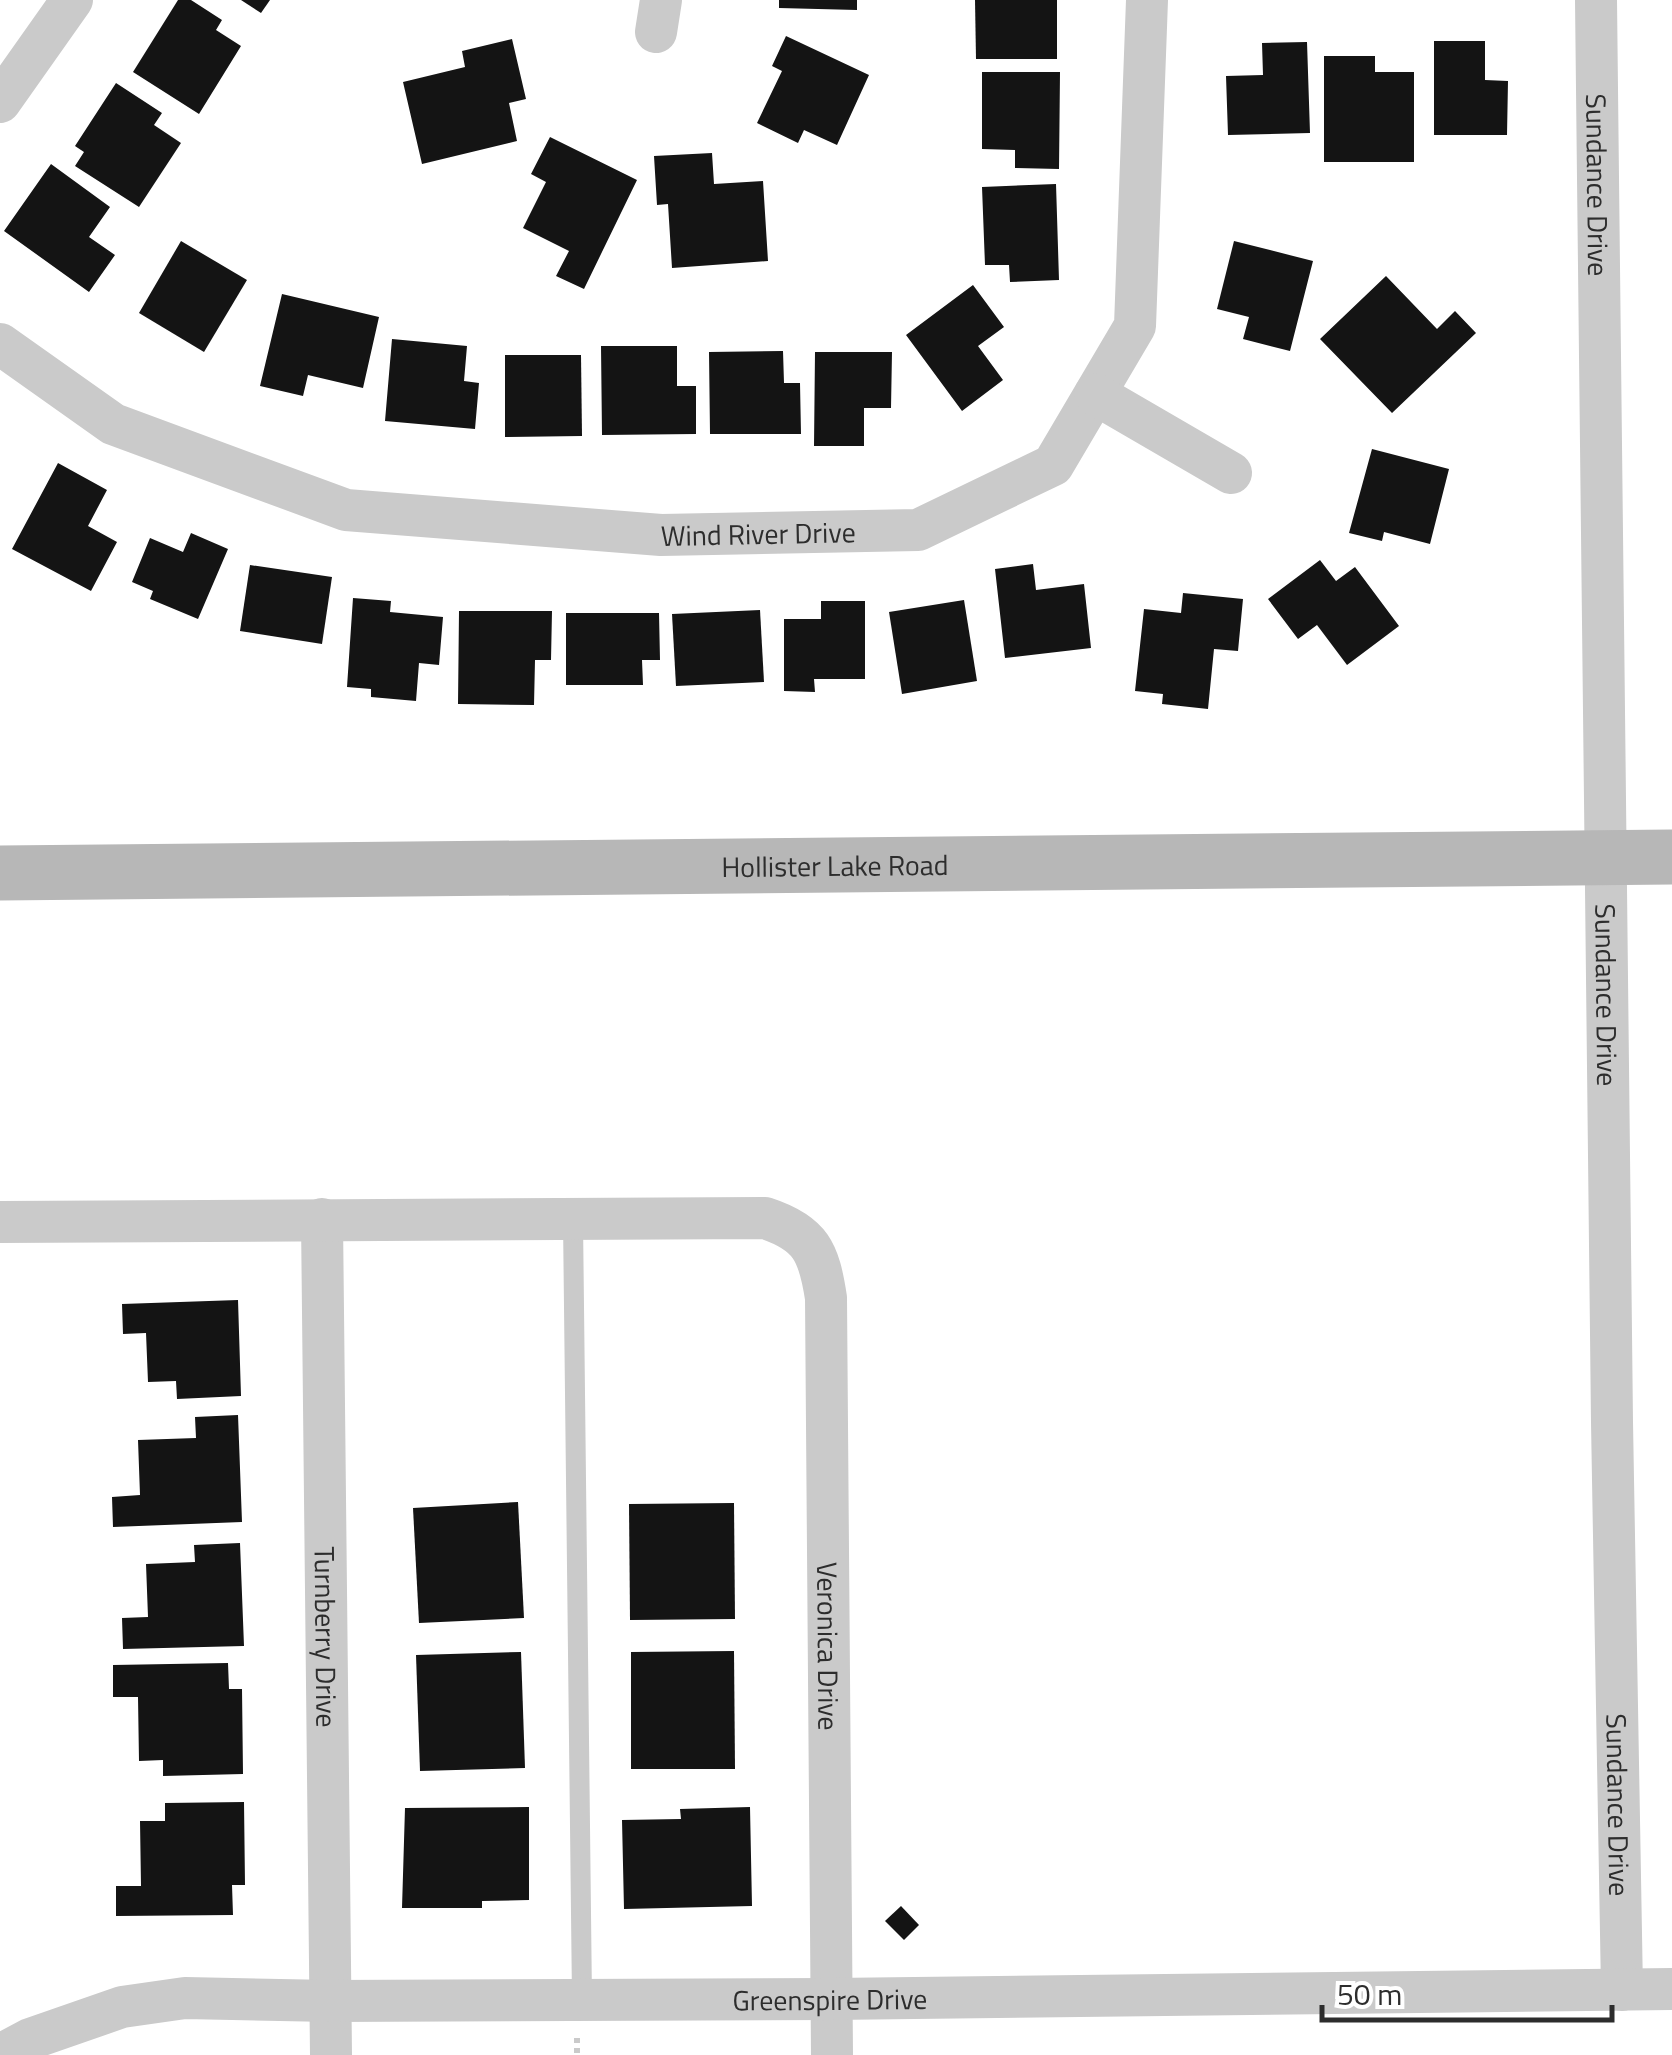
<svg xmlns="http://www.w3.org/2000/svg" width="1672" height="2055" font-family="'Titillium Web',sans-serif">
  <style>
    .building { fill: #141414 }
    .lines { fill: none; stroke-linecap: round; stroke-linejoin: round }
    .path { stroke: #cacaca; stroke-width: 6; stroke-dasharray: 5 5; stroke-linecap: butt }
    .lane { stroke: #cacaca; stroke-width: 20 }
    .street { stroke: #cacaca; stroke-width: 42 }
    .secondary { stroke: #b7b7b7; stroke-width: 55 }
    .labels { text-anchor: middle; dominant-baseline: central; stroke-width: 10; stroke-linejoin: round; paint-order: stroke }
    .street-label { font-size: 28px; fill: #2d2d2d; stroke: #fff }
  </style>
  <rect width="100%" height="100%" fill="#fff"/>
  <g class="building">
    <polygon points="178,0 191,0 222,20 216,30 241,46 199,114 133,72"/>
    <polygon points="241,0 270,0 261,13"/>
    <polygon points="779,0 857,0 857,10 779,8"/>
    <polygon points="975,0 1057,0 1057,59 976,59"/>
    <polygon points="786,36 869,75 837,145 804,130 798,143 757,123 782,71 772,66"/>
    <polygon points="512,39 526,99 509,103 517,141 422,164 403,82 465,67 462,51"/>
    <polygon points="1434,41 1485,41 1485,80 1508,81 1507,135 1434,135"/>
    <polygon points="1307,42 1310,133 1228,135 1226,76 1263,75 1262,43"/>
    <polygon points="1324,56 1375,56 1375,72 1414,72 1414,162 1324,162"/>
    <polygon points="982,72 1060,72 1059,169 1015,168 1015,150 982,149"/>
    <polygon points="116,83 162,113 154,125 181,143 139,207 75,166 84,152 75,146"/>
    <polygon points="550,137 637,180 584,289 556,276 569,251 523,228 546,182 531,174"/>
    <polygon points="712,153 714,184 763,181 768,261 672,268 668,204 657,205 654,156"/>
    <polygon points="51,164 110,207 89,237 115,255 89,292 4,231"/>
    <polygon points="1056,184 1059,280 1010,282 1009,265 985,265 982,187"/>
    <polygon points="181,241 247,280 204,352 139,313"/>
    <polygon points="1234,241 1313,261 1290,351 1243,339 1249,317 1217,309"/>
    <polygon points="1386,276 1437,329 1455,311 1476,333 1392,413 1320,339"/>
    <polygon points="973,285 1004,327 978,346 1003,380 962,411 906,335"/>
    <polygon points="282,294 379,317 363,388 308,375 303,396 260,386"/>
    <polygon points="392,339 467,346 464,381 479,383 475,429 385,421"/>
    <polygon points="601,346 677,346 677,386 696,386 696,434 602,435"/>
    <polygon points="783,351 784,383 800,383 801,434 710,434 709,352"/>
    <polygon points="815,352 892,352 891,408 864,408 864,446 814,446"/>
    <polygon points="505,355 581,355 582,436 505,437"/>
    <polygon points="1372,449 1449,469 1430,544 1384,532 1382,541 1349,533"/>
    <polygon points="58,463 107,490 88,526 117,542 91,591 12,549"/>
    <polygon points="191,533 228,549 198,619 150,599 153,591 132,582 150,538 183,552"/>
    <polygon points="1320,560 1336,581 1355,567 1399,626 1347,665 1317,625 1298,639 1268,599"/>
    <polygon points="1033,564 1036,590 1084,584 1091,648 1005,658 995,569"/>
    <polygon points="250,565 332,577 322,644 240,631"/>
    <polygon points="1183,593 1243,599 1238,651 1214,649 1208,709 1162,704 1163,694 1135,691 1144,609 1181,613"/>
    <polygon points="353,598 391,601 390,612 443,617 439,665 419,663 416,701 371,697 371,689 347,687"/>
    <polygon points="964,600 977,681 902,694 889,612"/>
    <polygon points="821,601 865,601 865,679 814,679 815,692 784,691 784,619 821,619"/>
    <polygon points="760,610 764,682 676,686 672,614"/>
    <polygon points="459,611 552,611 551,660 535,660 534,705 458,704"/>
    <polygon points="566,613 659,613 660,660 642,660 643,685 566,685"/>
    <polygon points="238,1300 241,1396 177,1399 176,1381 148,1382 146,1333 123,1334 122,1304"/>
    <polygon points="238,1415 242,1522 113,1527 112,1497 140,1495 138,1440 196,1438 195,1417"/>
    <polygon points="518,1502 524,1618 419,1623 413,1508"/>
    <polygon points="734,1503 735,1619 630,1620 629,1504"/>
    <polygon points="240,1543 244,1646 123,1649 122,1618 148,1617 146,1564 195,1562 194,1545"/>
    <polygon points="734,1651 735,1769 631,1769 631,1652"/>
    <polygon points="521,1652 525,1768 420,1771 416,1655"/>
    <polygon points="228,1663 229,1689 242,1689 243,1774 163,1776 163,1760 139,1761 138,1697 113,1697 113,1665"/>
    <polygon points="244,1802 245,1885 232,1885 233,1915 116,1916 116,1886 141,1886 140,1821 165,1821 165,1803"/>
    <polygon points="529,1807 529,1900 482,1901 482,1908 402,1908 405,1808"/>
    <polygon points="750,1807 752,1906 624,1909 622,1820 681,1819 680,1809"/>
    <polygon points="901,1906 919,1925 904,1940 885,1921"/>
  </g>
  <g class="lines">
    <polyline class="path" points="577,2038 577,2055"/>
    <polyline class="lane" points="573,1220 582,1999"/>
    <g class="street">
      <path id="s1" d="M 1596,0 L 1612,1422 L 1622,1990"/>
      <polyline points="656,32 661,0"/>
      <polyline points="0,102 72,0"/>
      <path id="s2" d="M 0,344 L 113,424 L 346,510 L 661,535 L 918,530 L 1053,465 L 1135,326 L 1147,0"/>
      <polyline points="1095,394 1231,473"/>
      <path id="s3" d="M 322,1219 L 331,2055"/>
      <path id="s4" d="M 0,1222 L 765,1218 C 811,1233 819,1252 826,1298 L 832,2055"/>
      <path id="s5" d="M 0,2055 L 30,2039 L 122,2007 L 185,1998 L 331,2001 L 832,1999 L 1672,1989"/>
    </g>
    <path class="secondary" id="s6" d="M 0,873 L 1672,857"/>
  </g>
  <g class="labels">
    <g class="street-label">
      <text stroke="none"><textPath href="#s1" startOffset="185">Sundance Drive</textPath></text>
      <text stroke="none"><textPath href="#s2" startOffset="800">Wind River Drive</textPath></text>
      <text stroke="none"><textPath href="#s6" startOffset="835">Hollister Lake Road</textPath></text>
      <text stroke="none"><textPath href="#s1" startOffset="995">Sundance Drive</textPath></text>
      <text stroke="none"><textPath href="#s3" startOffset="418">Turnberry Drive</textPath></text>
      <text stroke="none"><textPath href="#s4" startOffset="1222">Veronica Drive</textPath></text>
      <text stroke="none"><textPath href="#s1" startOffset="1805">Sundance Drive</textPath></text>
      <text stroke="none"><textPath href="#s5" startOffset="840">Greenspire Drive</textPath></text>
    </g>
  </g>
  <path d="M1322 2005v15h290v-15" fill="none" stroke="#2d2d2d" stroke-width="5"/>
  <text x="1337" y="2005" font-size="30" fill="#2d2d2d" stroke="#ffffff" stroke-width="8" paint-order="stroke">50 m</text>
</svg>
